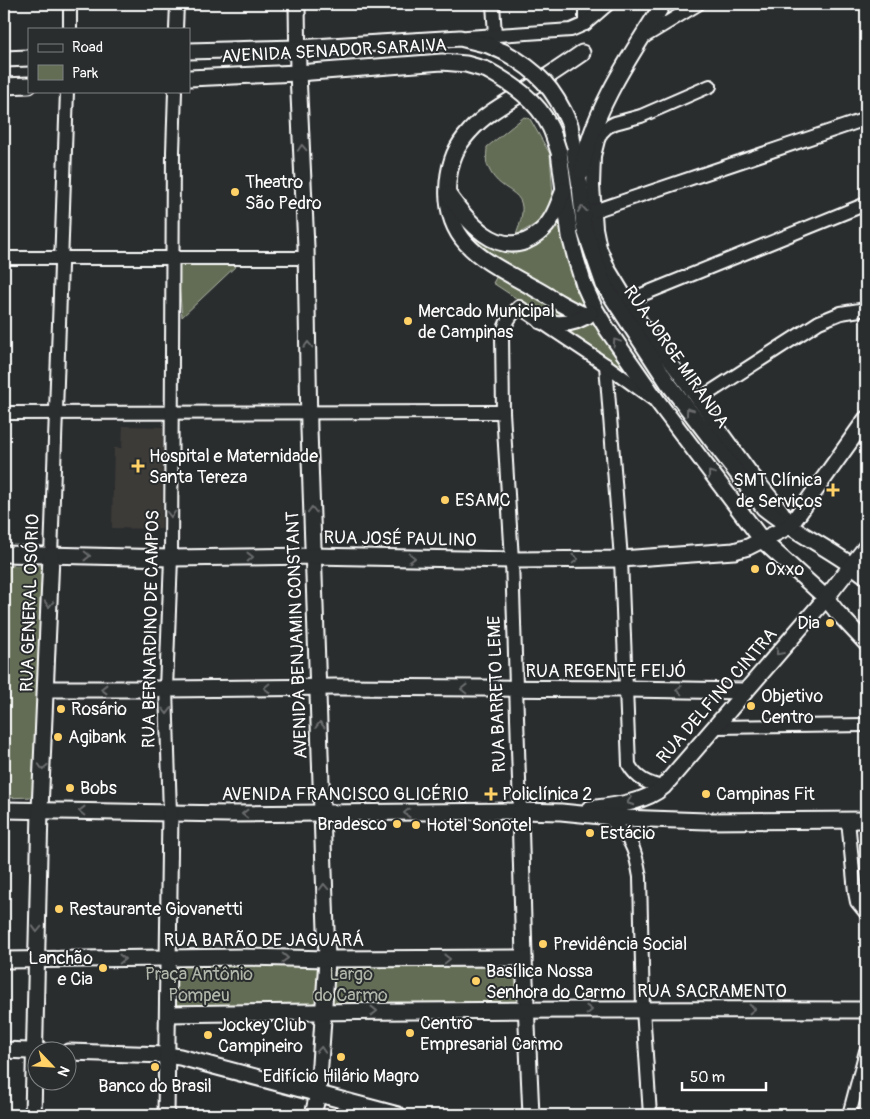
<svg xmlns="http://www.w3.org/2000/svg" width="870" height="1119" font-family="Pangolin,sans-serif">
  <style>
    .built { fill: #3e3b39 }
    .park { fill: #636d54; stroke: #b1b6aa }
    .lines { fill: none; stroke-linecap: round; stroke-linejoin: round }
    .minor-casing { stroke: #fff; stroke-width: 16 }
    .major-casing { stroke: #fff; stroke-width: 19 }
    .minor { stroke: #2a2d2e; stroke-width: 12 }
    .major { stroke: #2a2d2e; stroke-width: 15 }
    .major-bridge-casing { stroke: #fff; stroke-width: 19; stroke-linecap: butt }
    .major-bridge { stroke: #2a2d2e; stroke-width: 15 }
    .oneway { stroke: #6a6c6d }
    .poi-dot { fill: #ffd166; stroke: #2a2d2e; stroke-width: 2 }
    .labels { text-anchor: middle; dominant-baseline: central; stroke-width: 4; stroke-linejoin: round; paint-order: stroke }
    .street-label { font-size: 18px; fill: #fff; stroke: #2a2d2e }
    .poi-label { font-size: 18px; fill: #fff; stroke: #2a2d2e; text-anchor: start }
    .park-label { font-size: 18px; fill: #b1b6aa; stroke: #2a2d2e }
  </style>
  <rect width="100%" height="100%" fill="#2a2d2e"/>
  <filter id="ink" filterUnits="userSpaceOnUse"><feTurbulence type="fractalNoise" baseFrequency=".02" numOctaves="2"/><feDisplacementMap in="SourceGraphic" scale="10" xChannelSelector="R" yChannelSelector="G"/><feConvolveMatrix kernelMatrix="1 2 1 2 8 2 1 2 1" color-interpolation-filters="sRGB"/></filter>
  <g filter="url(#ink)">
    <polygon class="built" points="123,426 163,427 162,529 112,528 114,448 122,448"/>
    <g class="park">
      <path d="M 524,117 L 530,119 L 550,154 L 553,196 L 541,221 L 516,235 C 536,183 502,200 488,167 C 485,162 487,153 487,147 Z"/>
      <polygon points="456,216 472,235 508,250 530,248 561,221 567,261 587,307 489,256 464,234"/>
      <polygon points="177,262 238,264 182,317"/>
      <polygon points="498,274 593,318 634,376 493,283"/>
      <polygon points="42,565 33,797 4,798 4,566"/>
      <polygon points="170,955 523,958 527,1008 169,1014"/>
    </g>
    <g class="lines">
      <defs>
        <g id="minor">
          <polyline points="493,4 495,35"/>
          <polyline points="585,4 585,24"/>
          <polyline points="70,29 70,4"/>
          <polyline points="176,29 177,4"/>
          <polyline points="467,37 571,30 585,24 608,4"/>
          <polyline points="642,38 698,4"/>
          <polyline points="710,86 641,116 615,123 607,127 601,133 598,140 594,156 593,186 596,228 600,248 609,269 643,325 750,471 781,509 785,515 787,525"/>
          <polyline points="594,211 866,119"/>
          <polyline points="4,258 307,258"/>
          <polyline points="629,300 866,204"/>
          <path d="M 606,365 L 621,559 L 629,765 C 637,779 648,784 663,787"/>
          <polyline points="698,400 819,322 841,313 866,309"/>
          <polyline points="4,413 503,412"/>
          <polyline points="51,556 67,91"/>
          <polyline points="715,727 866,725"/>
          <path d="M 520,811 L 512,560 L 503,412 L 502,336 C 505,323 510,316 519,307 L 606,365 L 653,399"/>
          <polyline points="170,813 166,689 171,558 173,152 175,91"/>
          <path d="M 608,817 C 631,839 635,846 640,877 L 643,1009 L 650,1115"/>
          <polyline points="848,820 855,892 857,902 866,913"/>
          <polyline points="849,1115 866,1051"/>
        </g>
        <g id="major">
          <polyline points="297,4 298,73 306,247 309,429 327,959 318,1094 313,1115"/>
          <polyline points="189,51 298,48 460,38 488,45 504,52"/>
          <path d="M 582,53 C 562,67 542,80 522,93 C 504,104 484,115 470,131 C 456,146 450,161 448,182 C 443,245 486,261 534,288 C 551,297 568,310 587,316"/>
          <polyline points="4,59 29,58"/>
          <polyline points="189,78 298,73 442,62 466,64 487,70"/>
          <polyline points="4,86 29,85"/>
          <path d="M 570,125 L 580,186 L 584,227 L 604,285 L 668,383 L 764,508 C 796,534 834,550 866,576"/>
          <polyline points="559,152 570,236 576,259 584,285 595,309 607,329 658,402 762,540 826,598 837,612 866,643"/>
          <path d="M 582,172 C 590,114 632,53 663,4"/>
          <path d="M 448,194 C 466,220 497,259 532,238 C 538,234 545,229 549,222 C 556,213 559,201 564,190"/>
          <path d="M 541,321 C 559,326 575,325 590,313"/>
          <polyline points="4,554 171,558 313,556 512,560 621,559 734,551 748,547 790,526 866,419"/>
          <polyline points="46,689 166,689 337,687 627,689 745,691"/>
          <path d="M 589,809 C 612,806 645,803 663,787 L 826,598 L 866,547"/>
          <polyline points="4,810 228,814 520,811 561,812 621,818 706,821 866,820"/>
          <polyline points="520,811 524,958 531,1115"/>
          <polyline points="4,960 243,957 327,959 524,958"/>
          <path d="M 168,1014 C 401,1010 634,1009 866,1010"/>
          <polyline points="4,1050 53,1052"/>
          <polyline points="68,1052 166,1055 180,1057 398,1115"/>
          <polyline points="33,1115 40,810 51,556"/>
          <polyline points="166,1115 170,813"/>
        </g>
      </defs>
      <use href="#minor" class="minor-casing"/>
      <use href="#major" class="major-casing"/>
      <use href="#minor" class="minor"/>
      <use href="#major" class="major"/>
      <defs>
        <g id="major-bridge">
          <path d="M 504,52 C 538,71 554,88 570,125"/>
          <path d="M 487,70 C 512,84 537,100 550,127 C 554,135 556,144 559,152"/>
        </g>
      </defs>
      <use href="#major-bridge" class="major-bridge-casing"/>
      <use href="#major-bridge" class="major-bridge"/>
    </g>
    <defs><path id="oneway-chevron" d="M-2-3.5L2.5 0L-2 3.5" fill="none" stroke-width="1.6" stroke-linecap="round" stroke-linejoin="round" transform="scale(1.25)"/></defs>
    <g class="oneway">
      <use href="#oneway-chevron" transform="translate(302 148) rotate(-93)"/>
      <use href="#oneway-chevron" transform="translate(582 209) rotate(-96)"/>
      <use href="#oneway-chevron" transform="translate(616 342) rotate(-124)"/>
      <use href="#oneway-chevron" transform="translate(308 345) rotate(-91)"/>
      <use href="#oneway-chevron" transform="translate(689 411) rotate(-127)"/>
      <use href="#oneway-chevron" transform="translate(711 474) rotate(-127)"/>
      <use href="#oneway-chevron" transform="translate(312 510) rotate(-92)"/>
      <use href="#oneway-chevron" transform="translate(171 514) rotate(90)"/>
      <use href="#oneway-chevron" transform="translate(87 556) rotate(1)"/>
      <use href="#oneway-chevron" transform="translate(250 557) rotate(-1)"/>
      <use href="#oneway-chevron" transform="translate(412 558) rotate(1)"/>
      <use href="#oneway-chevron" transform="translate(575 559) rotate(-1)"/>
      <use href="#oneway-chevron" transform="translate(49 604) rotate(92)"/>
      <use href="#oneway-chevron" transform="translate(779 652) rotate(131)"/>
      <use href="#oneway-chevron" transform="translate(267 688) rotate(179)"/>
      <use href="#oneway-chevron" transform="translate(104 689) rotate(-180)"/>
      <use href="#oneway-chevron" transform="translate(464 689) rotate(-179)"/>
      <use href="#oneway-chevron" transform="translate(679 690) rotate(-179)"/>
      <use href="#oneway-chevron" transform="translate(167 711) rotate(89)"/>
      <use href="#oneway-chevron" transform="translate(320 725) rotate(-91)"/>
      <use href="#oneway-chevron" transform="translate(43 767) rotate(93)"/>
      <use href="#oneway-chevron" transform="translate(630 802) rotate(160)"/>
      <use href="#oneway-chevron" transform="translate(82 811) rotate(-179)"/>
      <use href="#oneway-chevron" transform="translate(407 813) rotate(179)"/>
      <use href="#oneway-chevron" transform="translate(245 814) rotate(-180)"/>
      <use href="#oneway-chevron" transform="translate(324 887) rotate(-92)"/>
      <use href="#oneway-chevron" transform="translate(37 929) rotate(92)"/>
      <use href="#oneway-chevron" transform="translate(285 958) rotate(2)"/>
      <use href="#oneway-chevron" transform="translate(122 959) rotate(-1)"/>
      <use href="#oneway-chevron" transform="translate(447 959) rotate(-1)"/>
      <use href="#oneway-chevron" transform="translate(752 1009)"/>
      <use href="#oneway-chevron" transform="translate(589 1010) rotate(-1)"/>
      <use href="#oneway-chevron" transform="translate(374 1011)"/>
      <use href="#oneway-chevron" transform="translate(321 1050) rotate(-86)"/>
    </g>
  </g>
  <g class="poi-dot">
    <circle cx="235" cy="192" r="5"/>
    <circle cx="408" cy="321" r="5"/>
    <path d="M135.5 458.5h5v5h5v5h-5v5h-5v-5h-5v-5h5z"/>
    <path d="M830.5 482.5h5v5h5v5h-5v5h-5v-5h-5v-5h5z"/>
    <circle cx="445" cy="500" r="5"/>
    <circle cx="755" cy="569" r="5"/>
    <circle cx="830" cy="623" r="5"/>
    <circle cx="751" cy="706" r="5"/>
    <circle cx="61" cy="709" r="5"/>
    <circle cx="58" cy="737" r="5"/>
    <circle cx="70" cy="788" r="5"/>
    <path d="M488.5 786.5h5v5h5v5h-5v5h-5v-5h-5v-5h5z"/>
    <circle cx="706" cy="794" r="5"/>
    <circle cx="397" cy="824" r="5"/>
    <circle cx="416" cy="825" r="5"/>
    <circle cx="590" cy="833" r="5"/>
    <circle cx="59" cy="909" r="5"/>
    <circle cx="543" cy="944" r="5"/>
    <circle cx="103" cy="968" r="5"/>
    <circle cx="476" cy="981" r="5"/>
    <circle cx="410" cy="1033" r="5"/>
    <circle cx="208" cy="1035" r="5"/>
    <circle cx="341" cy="1057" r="5"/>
    <circle cx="155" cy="1067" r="5"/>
  </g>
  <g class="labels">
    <g class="street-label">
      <text transform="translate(334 51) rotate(-3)">AVENIDA SENADOR SARAIVA</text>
      <text transform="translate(676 357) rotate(55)">RUA JORGE MIRANDA</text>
      <text transform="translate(400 539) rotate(1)">RUA JOSÉ PAULINO</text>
      <text transform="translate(30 603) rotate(-88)">RUA GENERAL OSÓRIO</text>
      <text transform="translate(151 629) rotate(-89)">RUA BERNARDINO DE CAMPOS</text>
      <text transform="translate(297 635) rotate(-92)">AVENIDA BENJAMIN CONSTANT</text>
      <text x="606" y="671">RUA REGENTE FEIJÓ</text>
      <text transform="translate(497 694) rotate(-92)">RUA BARRETO LEME</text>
      <text transform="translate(717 696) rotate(-49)">RUA DELFINO CINTRA</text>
      <text x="345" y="794">AVENIDA FRANCISCO GLICÉRIO</text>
      <text x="264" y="940">RUA BARÃO DE JAGUARÁ</text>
      <text x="712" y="991">RUA SACRAMENTO</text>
    </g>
    <g class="poi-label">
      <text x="245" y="182">Theatro<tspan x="245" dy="21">São Pedro</tspan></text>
      <text x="418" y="311">Mercado Municipal<tspan x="418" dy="21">de Campinas</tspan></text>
      <text x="149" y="456">Hospital e Maternidade<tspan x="149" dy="21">Santa Tereza</tspan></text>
      <text x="822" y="480" text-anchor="end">SMT Clínica<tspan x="822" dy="21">de Serviços</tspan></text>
      <text x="455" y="500">ESAMC</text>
      <text x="765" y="569">Oxxo</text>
      <text x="820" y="623" text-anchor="end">Dia</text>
      <text x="761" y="696">Objetivo<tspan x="761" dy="21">Centro</tspan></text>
      <text x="71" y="709">Rosário</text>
      <text x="68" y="737">Agibank</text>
      <text x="80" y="788">Bobs</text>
      <text x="502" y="794">Policlínica 2</text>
      <text x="716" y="794">Campinas Fit</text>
      <text x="387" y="824" text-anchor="end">Bradesco</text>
      <text x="426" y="825">Hotel Sonotel</text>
      <text x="600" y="833">Estácio</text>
      <text x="69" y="909">Restaurante Giovanetti</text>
      <text x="553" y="944">Previdência Social</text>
      <text x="93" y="958" text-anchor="end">Lanchão<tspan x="93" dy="21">e Cia</tspan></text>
      <text x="486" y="971">Basílica Nossa<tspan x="486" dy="21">Senhora do Carmo</tspan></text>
      <text x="420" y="1023">Centro<tspan x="420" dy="21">Empresarial Carmo</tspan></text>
      <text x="218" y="1025">Jockey Club<tspan x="218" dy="21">Campineiro</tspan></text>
      <text x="341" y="1076" text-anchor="middle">Edifício Hilário Magro</text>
      <text x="155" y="1086" text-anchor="middle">Banco do Brasil</text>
    </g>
    <g class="park-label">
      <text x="199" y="974">Praça Antônio<tspan x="199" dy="21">Pompeu</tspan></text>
      <text x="351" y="974">Largo<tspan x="351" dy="21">do Carmo</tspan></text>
    </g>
  </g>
  <rect width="870" height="1119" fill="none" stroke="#2a2d2e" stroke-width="20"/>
  <rect x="10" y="10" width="850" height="1099" fill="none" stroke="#fff" stroke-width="2" filter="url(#ink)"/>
  <rect x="28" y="28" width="162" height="65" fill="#2a2d2e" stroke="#7f8182"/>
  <rect x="38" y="44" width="25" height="8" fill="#2a2d2e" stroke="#7f8182"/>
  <text x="72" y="52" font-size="15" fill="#ffffff">Road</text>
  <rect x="38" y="65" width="25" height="15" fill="#636d54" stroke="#7f8182"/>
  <text x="72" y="78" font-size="15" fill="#ffffff">Park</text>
  <g transform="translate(52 1066) rotate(115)"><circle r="24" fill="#2a2d2e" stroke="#7f8182"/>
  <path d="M0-4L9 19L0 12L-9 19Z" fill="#ffd166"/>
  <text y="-8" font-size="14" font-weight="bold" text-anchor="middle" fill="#ffffff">N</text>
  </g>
  <path d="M682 1082v8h84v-8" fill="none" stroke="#ffffff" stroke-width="2.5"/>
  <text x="690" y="1082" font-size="15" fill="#ffffff" stroke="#2a2d2e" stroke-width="4" paint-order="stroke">50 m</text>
</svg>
